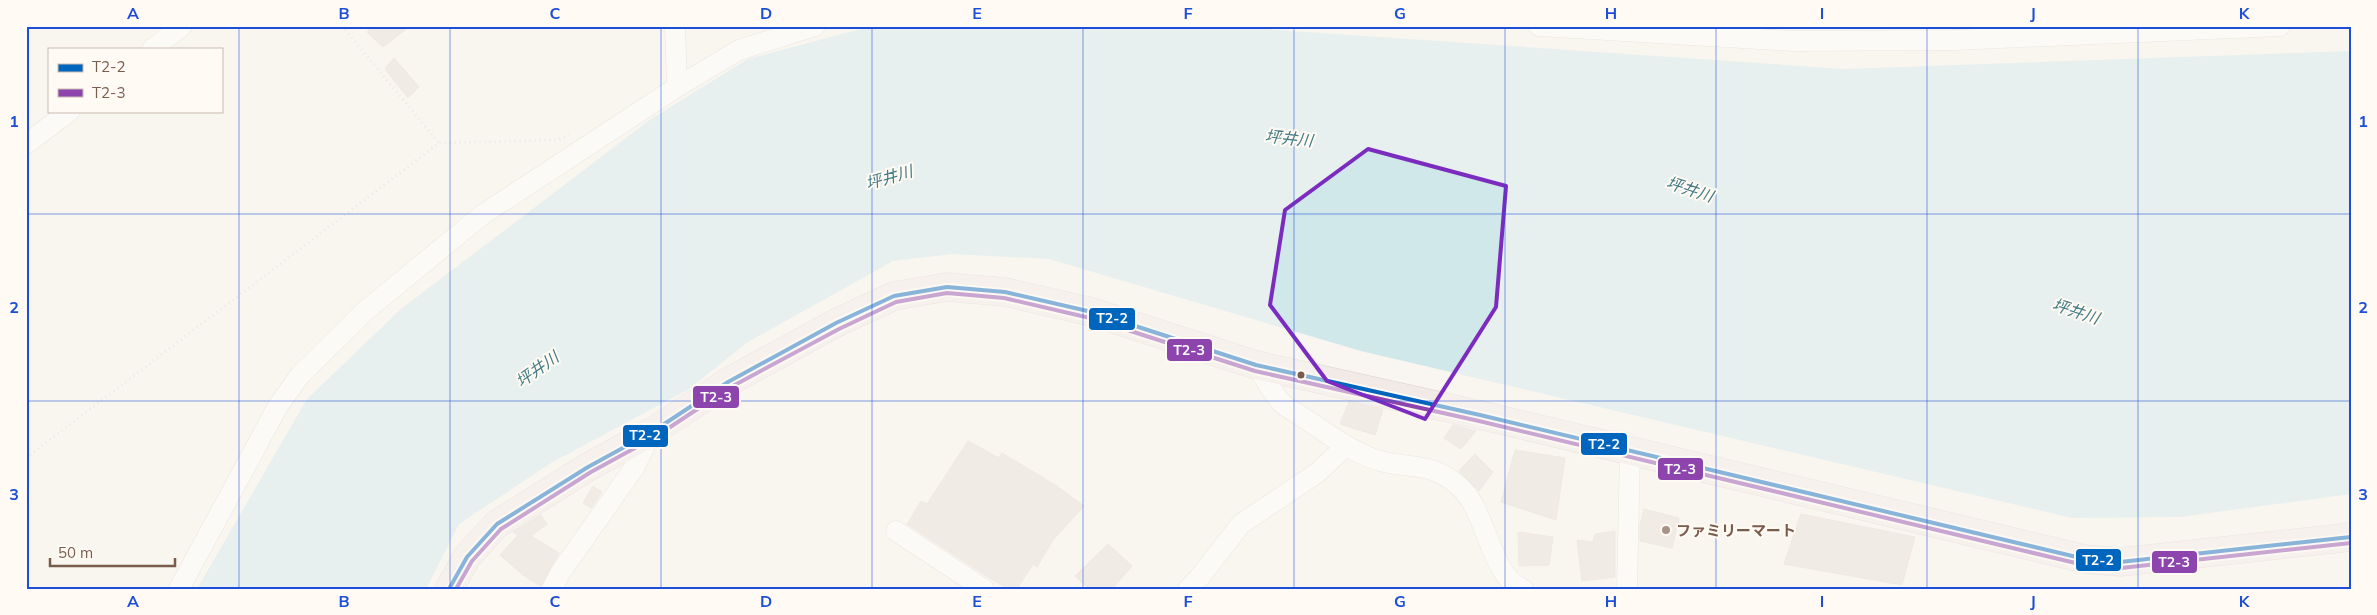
<svg xmlns="http://www.w3.org/2000/svg" width="2377" height="615" font-family="Mulish,'Noto Sans JP',sans-serif">
  <style>
    .water { fill: #d0e8ea }
    .building { fill: #e6ded7; stroke: #e2d8d2 }
    .lines { fill: none; stroke-linecap: round; stroke-linejoin: round }
    .street-casing { stroke: #d7d1cb; stroke-width: 21 }
    .highway-casing { stroke: #dad1cc; stroke-width: 29 }
    .path { stroke: #dcd5d0; stroke-width: 3; stroke-dasharray: 1 4; stroke-linecap: butt }
    .street { stroke: #fefefd; stroke-width: 20 }
    .highway { stroke: #f2eae7; stroke-width: 28 }
    .bus-1-casing { stroke: #fffaf3; stroke-width: 8 }
    .bus-2-casing { stroke: #fffaf3; stroke-width: 8 }
    .bus-1 { stroke: #0065bd; stroke-width: 4 }
    .bus-2 { stroke: #8e44ad; stroke-width: 4 }
    .marked { fill: none; stroke: #7b2cbf; stroke-width: 4; stroke-linejoin: round }
    .grid { fill: none; stroke: #1d4ed8; stroke-width: 1; stroke-opacity: 0.55 }
    .bus-dot { fill: #7a5c4d; stroke: #fffaf3; stroke-width: 2 }
    .poi-dot { fill: #a69286; stroke: #fffaf3; stroke-width: 2 }
    .labels { text-anchor: middle; dominant-baseline: central; stroke-width: 4; stroke-linejoin: round; paint-order: stroke }
    .poi-label { font-size: 15px; font-weight: bold; fill: #7a5c4d; stroke: #fffaf3; text-anchor: start }
    .water-label { font-size: 16px; font-style: italic; fill: #437c86; stroke: #fffaf3 }
    .line-badge { stroke: #fffaf3; stroke-width: 2 }
    .badge-label { font-size: 14px; text-anchor: middle; font-weight: bold; fill: #fff }
    .neatline { fill: none; stroke: #1d4ed8; stroke-width: 2 }
    .grid-label { font-size: 16px; text-anchor: middle; font-weight: bold; fill: #1d4ed8 }
  </style>
  <rect width="100%" height="100%" fill="#f9f5f0"/>
  <polygon class="water" points="872,26 1220,26 1844,69 2351,51 2351,494 2179,517 2072,518 1361,351 1049,259 952,254 893,261 748,342 689,389 551,463 459,524 426,589 197,589 307,399 401,309 651,119 748,59"/>
  <g class="building">
    <polygon points="374,26 410,26 383,47 367,32"/>
    <polygon points="394,58 419,87 408,98 385,69"/>
    <polygon points="1349,402 1383,409 1375,435 1340,424"/>
    <polygon points="1453,425 1476,431 1461,449 1444,438"/>
    <polygon points="968,441 999,458 1002,453 1057,486 1084,506 1053,540 1037,567 1033,564 1017,589 1008,589 991,579 907,524 921,501 927,504"/>
    <polygon points="1515,450 1565,458 1556,520 1501,502"/>
    <polygon points="1475,454 1493,472 1479,491 1459,471"/>
    <polygon points="593,486 602,492 591,508 583,503"/>
    <polygon points="1644,509 1679,518 1672,548 1640,541 1640,525"/>
    <polygon points="1801,514 1915,537 1902,585 1784,564"/>
    <polygon points="541,515 547,524 531,536 559,553 541,586 524,576 500,555 518,535 513,532"/>
    <polygon points="1615,531 1615,577 1582,581 1577,540 1593,542 1595,534"/>
    <polygon points="1518,532 1553,537 1549,565 1519,566"/>
    <polygon points="1108,544 1132,566 1112,589 1089,589 1075,576"/>
  </g>
  <g class="lines">
    <defs>
      <g id="street">
        <polyline points="675,26 677,87"/>
        <polyline points="1539,26 1794,41 1955,40 2280,26"/>
        <polyline points="152,49 182,26"/>
        <polyline points="26,144 70,111"/>
        <path d="M 1256,365 C 1264,377 1272,393 1282,403 C 1288,409 1297,413 1304,418 C 1328,434 1355,455 1384,462 C 1416,469 1433,462 1461,488 C 1486,511 1492,579 1523,589"/>
        <polyline points="896,531 984,589"/>
        <polyline points="179,589 278,406 301,374 364,312 482,215 677,87 739,50 815,26"/>
        <polyline points="552,589 560,573 634,468 652,432"/>
        <polyline points="1188,589 1199,578 1241,524 1317,473 1346,446"/>
        <polyline points="1627,589 1630,452"/>
      </g>
      <polyline id="highway" points="449,589 467,557 497,524 588,467 652,432 728,382 836,323 894,296 947,287 1005,292 1092,312 1256,365 1480,415 2085,559 2120,562 2351,537"/>
    </defs>
    <use href="#street" class="street-casing"/>
    <use href="#highway" class="highway-casing"/>
    <g class="path">
      <polyline points="342,26 439,143"/>
      <polyline points="26,458 439,143 557,140 569,135"/>
    </g>
    <use href="#street" class="street"/>
    <use href="#highway" class="highway"/>
    <defs>
      <polyline id="bus-1" points="449,589 467,557 497,524 588,467 652,432 728,382 836,323 894,296 947,287 1005,292 1092,312 1256,365 1480,415 2085,559 2120,562 2351,537"/>
      <polyline id="bus-2" points="456,589 472,561 501,529 591,472 655,437 731,387 839,329 896,302 947,293 1004,298 1090,318 1255,371 1479,421 2084,565 2121,568 2351,543"/>
    </defs>
    <use href="#bus-1" class="bus-1-casing"/>
    <use href="#bus-2" class="bus-2-casing"/>
    <use href="#bus-1" class="bus-1"/>
    <use href="#bus-2" class="bus-2"/>
  </g>
  <path d="M0 0H2377V615H0ZM 1368,149 L 1506,186 L 1496,307 L 1425,419 L 1327,381 L 1270,305 L 1285,210 Z" fill="#f9f5f0" fill-opacity=".55" fill-rule="evenodd"/>
  <path class="marked" d="M 1368,149 L 1506,186 L 1496,307 L 1425,419 L 1327,381 L 1270,305 L 1285,210 Z"/>
  <path class="grid" d="M 239,26 L 239,589M 450,26 L 450,589M 661,26 L 661,589M 872,26 L 872,589M 1083,26 L 1083,589M 1294,26 L 1294,589M 1505,26 L 1505,589M 1716,26 L 1716,589M 1927,26 L 1927,589M 2138,26 L 2138,589M 26,214 L 2351,214M 26,401 L 2351,401"/>
  <circle class="bus-dot" cx="1301" cy="375" r="4.5"/>
  <circle class="poi-dot" cx="1666" cy="530" r="5"/>
  <g class="labels">
    <g class="poi-label">
      <text x="1676" y="530">ファミリーマート</text>
    </g>
    <g class="water-label">
      <text transform="translate(1289 138) rotate(6)">坪井川</text>
      <text transform="translate(889 177) rotate(-16)">坪井川</text>
      <text transform="translate(1690 189) rotate(18)">坪井川</text>
      <text transform="translate(2076 311) rotate(18)">坪井川</text>
      <text transform="translate(537 369) rotate(-36)">坪井川</text>
    </g>
  </g>
  <g class="line-badge">
    <rect x="1088" y="307" width="48" height="24" rx="5" fill="#0065bd"/>
    <rect x="1166" y="338" width="47" height="24" rx="5" fill="#8e44ad"/>
    <rect x="692" y="385" width="48" height="24" rx="5" fill="#8e44ad"/>
    <rect x="622" y="424" width="47" height="24" rx="5" fill="#0065bd"/>
    <rect x="1580" y="432" width="48" height="24" rx="5" fill="#0065bd"/>
    <rect x="1657" y="457" width="47" height="24" rx="5" fill="#8e44ad"/>
    <rect x="2075" y="548" width="47" height="24" rx="5" fill="#0065bd"/>
    <rect x="2151" y="550" width="47" height="24" rx="5" fill="#8e44ad"/>
  </g>
  <g class="badge-label">
    <text x="1112" y="323">T2-2</text>
    <text x="1189" y="355">T2-3</text>
    <text x="716" y="402">T2-3</text>
    <text x="645" y="440">T2-2</text>
    <text x="1604" y="449">T2-2</text>
    <text x="1680" y="474">T2-3</text>
    <text x="2098" y="565">T2-2</text>
    <text x="2174" y="567">T2-3</text>
  </g>
  <rect width="2377" height="615" fill="none" stroke="#fffaf3" stroke-width="55"/>
  <rect x="48" y="48" width="175" height="65" fill="#fffaf3" stroke="#cabbb1"/>
  <rect x="58" y="64" width="25" height="8" fill="#0065bd" stroke="#cabbb1"/>
  <text x="92" y="72" font-size="15" fill="#7a5c4d">T2-2</text>
  <rect x="58" y="89" width="25" height="8" fill="#8e44ad" stroke="#cabbb1"/>
  <text x="92" y="98" font-size="15" fill="#7a5c4d">T2-3</text>
  <path d="M50 558v8h125v-8" fill="none" stroke="#7a5c4d" stroke-width="2.5"/>
  <text x="58" y="558" font-size="15" fill="#7a5c4d" stroke="#fffaf3" stroke-width="4" paint-order="stroke">50 m</text>
  <rect x="28" y="28" width="2322" height="560" class="neatline"/>
  <g class="grid-label">
    <text x="133" y="19">A</text>
    <text x="344" y="19">B</text>
    <text x="555" y="19">C</text>
    <text x="766" y="19">D</text>
    <text x="977" y="19">E</text>
    <text x="1188" y="19">F</text>
    <text x="1400" y="19">G</text>
    <text x="1611" y="19">H</text>
    <text x="1822" y="19">I</text>
    <text x="2033" y="19">J</text>
    <text x="2244" y="19">K</text>
    <text x="14" y="127">1</text>
    <text x="2363" y="127">1</text>
    <text x="14" y="313">2</text>
    <text x="2363" y="313">2</text>
    <text x="14" y="500">3</text>
    <text x="2363" y="500">3</text>
    <text x="133" y="607">A</text>
    <text x="344" y="607">B</text>
    <text x="555" y="607">C</text>
    <text x="766" y="607">D</text>
    <text x="977" y="607">E</text>
    <text x="1188" y="607">F</text>
    <text x="1400" y="607">G</text>
    <text x="1611" y="607">H</text>
    <text x="1822" y="607">I</text>
    <text x="2033" y="607">J</text>
    <text x="2244" y="607">K</text>
  </g>
</svg>
